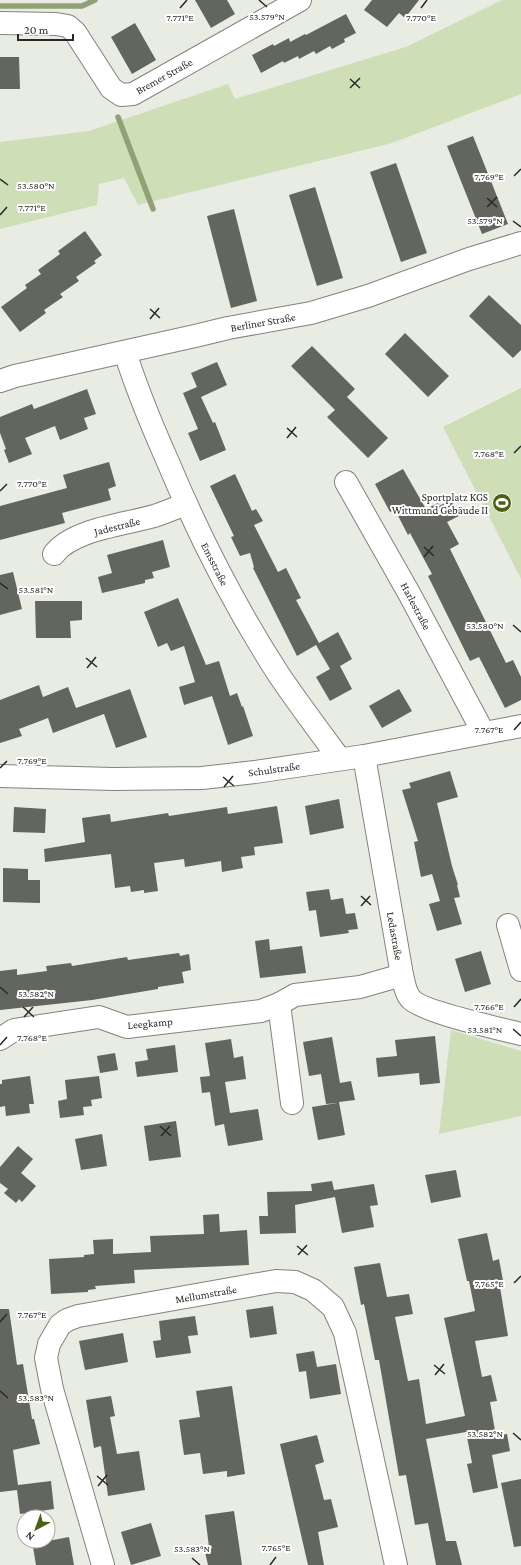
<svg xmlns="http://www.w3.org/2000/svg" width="521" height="1565" font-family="'Crimson Pro',serif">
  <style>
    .green { fill: #cedeb6 }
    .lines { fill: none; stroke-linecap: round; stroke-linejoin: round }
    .stream { stroke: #90a176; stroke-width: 5.5 }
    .building { fill: #63665e }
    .minor-casing { stroke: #81847c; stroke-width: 24 }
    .minor { stroke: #fff; stroke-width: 22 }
    .ticks { fill: none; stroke: #292a27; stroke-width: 1.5 }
    .labels { text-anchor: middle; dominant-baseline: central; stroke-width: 4; stroke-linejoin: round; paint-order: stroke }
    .street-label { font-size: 11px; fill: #292a27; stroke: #fff }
    .poi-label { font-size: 11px; fill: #292a27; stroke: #fff; text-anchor: end }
    .ticks-label { font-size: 10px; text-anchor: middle; fill: #292a27; stroke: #fff; stroke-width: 4; stroke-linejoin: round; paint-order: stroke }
  </style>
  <rect width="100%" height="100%" fill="#e8ece3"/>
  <g class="green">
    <polygon points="502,0 521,0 521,94 392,143 138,205 124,178 99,184 97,205 0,229 0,142 89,131 228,84 235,99 406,47"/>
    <polygon points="521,388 521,579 443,427"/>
    <polygon points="451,1030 521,1051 521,1116 439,1134"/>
  </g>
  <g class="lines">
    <g class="stream">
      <polyline points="0,6 82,6 95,0"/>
      <polyline points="118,117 153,209"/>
    </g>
  </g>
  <g class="building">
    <polygon points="195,0 227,0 235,14 211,28"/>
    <polygon points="372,0 419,0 405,18 399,13 387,27 364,10"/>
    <polygon points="346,14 356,33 344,39 345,42 332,49 330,46 316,54 314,51 299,59 298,56 284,63 283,61 261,73 252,55 273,44 274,46 289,38 290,42 305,34 306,35"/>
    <polygon points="135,23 156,60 132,74 111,37"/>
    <polygon points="0,57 19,57 20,89 0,89"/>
    <polygon points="473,136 508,224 482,234 447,146"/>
    <polygon points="396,163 427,253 401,262 370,172"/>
    <polygon points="315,187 343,278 317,286 289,195"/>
    <polygon points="234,209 257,301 231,308 207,216"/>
    <polygon points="85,231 102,255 94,261 96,263 76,277 79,281 60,294 63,297 44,310 46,313 20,332 1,307 27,288 25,285 41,274 38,270 60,254 58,251"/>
    <polygon points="489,295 521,325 521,350 513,358 469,316"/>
    <polygon points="405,333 449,376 428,397 385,354"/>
    <polygon points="312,346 355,389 347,397 388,438 368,458 327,417 335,410 291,366"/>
    <polygon points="217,362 227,385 201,397 213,423 215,422 226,450 200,461 188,433 198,429 183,393 197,387 191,373"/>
    <polygon points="87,389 96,414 84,418 88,429 60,440 55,426 25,438 32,454 9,463 4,450 6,449 0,433 0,417 32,404 34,409"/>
    <polygon points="109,462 116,486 108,489 111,500 62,513 65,523 0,540 0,506 67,488 63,475"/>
    <polygon points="403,469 426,509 438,503 439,506 451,500 459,516 447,522 459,544 450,549 506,663 513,660 521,677 521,700 505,708 479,657 470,661 428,576 432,574 410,533 408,535 395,510 390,512 375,484"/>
    <polygon points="235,474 252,511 256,509 263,521 254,525 278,572 286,568 301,598 296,600 319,643 338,632 352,659 340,666 352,689 330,701 316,677 330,669 316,645 297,656 253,568 254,567 250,553 240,556 231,537 234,536 210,486"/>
    <polygon points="163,540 170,567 152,572 154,578 145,580 145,583 102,593 98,577 112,573 107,555"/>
    <polygon points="13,572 22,609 0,615 0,575"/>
    <polygon points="178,598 206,665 219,661 230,696 237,693 242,707 243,706 253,736 228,745 212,696 184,705 179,687 195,682 184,646 171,651 167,643 158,647 144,612"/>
    <polygon points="35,601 82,601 82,620 70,621 71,638 36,638"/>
    <polygon points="39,685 43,697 68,687 76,708 130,689 147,737 116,748 104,714 53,733 48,718 19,729 22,736 0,743 0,700"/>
    <polygon points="399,689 412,711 382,728 369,706"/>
    <polygon points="450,771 458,797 437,803 452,866 458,885 457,885 460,897 454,898 462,924 437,931 429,904 440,901 432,874 421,877 414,842 418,841 402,790 411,788 409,783"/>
    <polygon points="339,799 344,828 310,835 305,806"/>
    <polygon points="277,806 283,843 254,847 255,855 241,857 243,868 222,872 221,861 185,867 184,859 154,863 158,891 144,893 144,890 131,892 130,886 115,888 111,854 45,862 44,849 85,842 82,818 110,814 111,822 168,813 169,816 227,807 228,814"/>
    <polygon points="14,807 46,809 45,833 13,832"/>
    <polygon points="3,868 28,869 28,880 40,880 40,903 3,902"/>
    <polygon points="329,889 331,900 343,898 346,914 355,913 358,929 348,930 349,933 320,937 316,910 309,911 306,892"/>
    <polygon points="269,939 270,950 302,946 306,973 260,978 255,941"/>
    <polygon points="481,951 491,984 465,992 455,959"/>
    <polygon points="179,953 180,956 189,954 191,970 182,972 184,983 158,987 158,989 92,1000 0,1010 0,971 17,969 17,975 47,971 46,966 71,963 72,966 127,957 128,960"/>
    <polygon points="435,1036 440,1083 420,1085 419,1073 378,1077 376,1058 397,1056 395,1040"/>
    <polygon points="332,1037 340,1083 351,1081 355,1100 339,1102 345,1135 318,1140 312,1107 337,1103 326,1104 321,1074 309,1076 303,1042"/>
    <polygon points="231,1039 234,1058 243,1056 246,1079 225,1082 230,1113 258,1109 263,1140 228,1146 224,1124 215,1126 210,1092 202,1093 200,1077 210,1076 205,1043"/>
    <polygon points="175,1045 178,1072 137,1077 135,1062 148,1060 146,1049"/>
    <polygon points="115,1053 118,1070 100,1073 97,1056"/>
    <polygon points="30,1076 34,1104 29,1104 30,1113 6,1116 5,1106 0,1107 0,1084 2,1084 2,1080"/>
    <polygon points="99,1076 102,1098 91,1100 92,1106 83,1107 84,1115 60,1118 58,1101 67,1099 65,1080"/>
    <polygon points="176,1121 181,1157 149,1161 144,1126"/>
    <polygon points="102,1134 107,1166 81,1170 75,1139"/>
    <polygon points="18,1146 33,1159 21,1173 36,1186 22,1202 19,1199 16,1203 4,1193 8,1189 0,1183 0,1167"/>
    <polygon points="456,1170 461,1197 431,1203 425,1175"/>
    <polygon points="332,1181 334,1190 374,1184 378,1205 370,1206 374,1227 342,1233 335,1197 295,1205 296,1233 260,1234 259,1216 268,1216 267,1192 312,1191 311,1184"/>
    <polygon points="219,1214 220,1232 247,1230 249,1265 134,1270 135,1283 95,1286 96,1289 88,1290 88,1292 51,1294 49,1259 84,1257 84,1255 94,1254 93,1240 113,1239 113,1254 151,1252 150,1236 204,1234 203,1215"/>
    <polygon points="487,1233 493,1261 499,1259 504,1286 500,1287 508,1336 475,1341 482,1377 491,1375 497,1401 490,1402 496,1436 507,1434 510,1451 492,1455 498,1488 473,1493 467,1464 472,1463 466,1432 426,1439 446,1541 456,1541 462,1565 436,1565 428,1523 415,1525 406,1475 399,1476 379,1360 375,1360 364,1304 361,1305 354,1267 380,1263 387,1297 409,1294 413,1314 395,1317 408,1381 419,1379 426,1424 465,1416 444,1318 475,1311 469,1281 467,1281 458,1239"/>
    <polygon points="273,1306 277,1334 250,1338 246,1310"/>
    <polygon points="0,1309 9,1309 17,1365 23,1364 32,1419 34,1419 40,1444 13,1450 18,1485 51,1481 54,1509 20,1514 17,1490 0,1492"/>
    <polygon points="195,1316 198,1335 188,1336 191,1353 156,1358 153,1341 161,1340 159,1321"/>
    <polygon points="123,1333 128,1362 85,1370 79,1341"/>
    <polygon points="314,1351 317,1367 336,1364 341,1394 310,1399 306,1371 299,1372 296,1354"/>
    <polygon points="232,1386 245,1474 227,1477 227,1471 203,1474 200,1453 184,1455 179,1420 200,1417 196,1391"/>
    <polygon points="111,1396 115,1416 110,1417 117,1454 139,1451 145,1490 108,1496 101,1446 94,1448 86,1400"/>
    <polygon points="317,1435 324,1462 315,1465 324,1500 331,1499 338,1527 318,1532 324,1565 308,1565 280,1444"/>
    <polygon points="521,1479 521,1546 514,1547 501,1483"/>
    <polygon points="234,1511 242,1565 208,1565 204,1548 209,1547 205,1515"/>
    <polygon points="151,1523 161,1556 131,1565 121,1532"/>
    <polygon points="69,1537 74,1565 36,1565 32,1541 48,1541"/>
  </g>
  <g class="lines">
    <defs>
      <g id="minor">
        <polyline points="0,23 56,24 68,26 75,32 111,88 121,95 133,94 300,0"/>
        <path d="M 125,352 C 137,390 152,426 168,462 C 199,536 235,607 279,675 C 298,703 319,731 339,758"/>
        <polyline points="0,381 15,376 195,336 228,328 311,313 368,296 469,259 521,243"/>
        <polyline points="346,482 410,595 483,732"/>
        <path d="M 54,554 C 73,529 124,525 154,516 C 164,513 175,508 186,504"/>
        <path d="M 364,756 L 402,975 C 404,982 405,992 410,998 C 419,1011 501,1029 521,1034"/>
        <polyline points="0,776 113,779 202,778 255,772 364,756 521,726"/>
        <polyline points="508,925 521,970"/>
        <polyline points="0,1039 14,1030 99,1017 127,1027 261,1011 279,1004"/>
        <polyline points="292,1103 279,1004 295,995 360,987 402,975"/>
        <polyline points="103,1565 52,1389 46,1358 49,1344 60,1325 67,1320 78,1316 276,1281 295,1282 313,1290 333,1307 345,1333 396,1565"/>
      </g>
    </defs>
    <use href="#minor" class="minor-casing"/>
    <use href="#minor" class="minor"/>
  </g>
  <path class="ticks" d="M 259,0 L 267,7M 180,8 L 187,0M 421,8 L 427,0M 350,79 L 360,88M 350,88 L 360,78M 514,176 L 521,169M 0,179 L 8,185M 487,198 L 497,207M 487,207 L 497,197M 0,215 L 7,207M 513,221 L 521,227M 150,309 L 160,318M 150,319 L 159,308M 287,428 L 297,437M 287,438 L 296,427M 514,453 L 521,446M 0,491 L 7,484M 424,547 L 434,556M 424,557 L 433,546M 0,583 L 8,589M 513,625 L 521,632M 86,658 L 97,667M 87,668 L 96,657M 514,730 L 521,722M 0,768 L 7,761M 223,777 L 234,786M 224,787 L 233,776M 361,896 L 371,905M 361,906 L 370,896M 0,987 L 8,994M 23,1007 L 34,1017M 514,1007 L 521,999M 24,1017 L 33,1007M 513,1029 L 521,1036M 0,1045 L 7,1037M 160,1126 L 171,1136M 161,1136 L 170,1126M 297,1246 L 308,1255M 298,1255 L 307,1245M 514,1283 L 521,1276M 0,1322 L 7,1314M 434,1365 L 445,1374M 435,1375 L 444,1364M 0,1391 L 8,1398M 513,1433 L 521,1440M 97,1476 L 108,1485M 98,1486 L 107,1475M 192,1558 L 200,1565M 270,1565 L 276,1557"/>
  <defs>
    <symbol id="stadium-disc" viewBox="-11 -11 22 22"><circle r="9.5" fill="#4a6211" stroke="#fff"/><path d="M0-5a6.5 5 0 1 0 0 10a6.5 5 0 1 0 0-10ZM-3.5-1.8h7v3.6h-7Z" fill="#fff"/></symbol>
  </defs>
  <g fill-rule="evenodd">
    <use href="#stadium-disc" x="491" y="492" width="22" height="22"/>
  </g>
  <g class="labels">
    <g class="street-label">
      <text transform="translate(164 76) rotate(-29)">Bremer Straße</text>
      <text transform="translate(263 322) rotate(-10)">Berliner Straße</text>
      <text transform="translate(117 526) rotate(-14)">Jadestraße</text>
      <text transform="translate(215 564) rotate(63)">Emsstraße</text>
      <text transform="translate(416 606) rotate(62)">Harlestraße</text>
      <text transform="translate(274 769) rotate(-8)">Schulstraße</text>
      <text transform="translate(395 936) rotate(80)">Ledastraße</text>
      <text transform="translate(150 1023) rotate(-5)">Leegkamp</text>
      <text transform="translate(206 1294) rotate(-10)">Mellumstraße</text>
    </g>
    <g class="poi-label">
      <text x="488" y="497">Sportplatz KGS<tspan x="488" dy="13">Wittmund Gebäude II</tspan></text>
    </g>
  </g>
  <g class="ticks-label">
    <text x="267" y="20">53.579°N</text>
    <text x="180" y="21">7.771°E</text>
    <text x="421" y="21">7.770°E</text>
    <text x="489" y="180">7.769°E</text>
    <text x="36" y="189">53.580°N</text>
    <text x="32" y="211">7.771°E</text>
    <text x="485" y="224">53.579°N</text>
    <text x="489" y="457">7.768°E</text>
    <text x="32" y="487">7.770°E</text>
    <text x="36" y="593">53.581°N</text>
    <text x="485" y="629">53.580°N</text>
    <text x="489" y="733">7.767°E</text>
    <text x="32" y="764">7.769°E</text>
    <text x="36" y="997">53.582°N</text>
    <text x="489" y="1010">7.766°E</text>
    <text x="485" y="1033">53.581°N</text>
    <text x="32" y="1041">7.768°E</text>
    <text x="489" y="1287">7.765°E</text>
    <text x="32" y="1318">7.767°E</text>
    <text x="36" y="1401">53.583°N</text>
    <text x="485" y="1437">53.582°N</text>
    <text x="276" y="1551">7.765°E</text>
    <text x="192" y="1552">53.583°N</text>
  </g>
  <g transform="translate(36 1529) rotate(221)"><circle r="19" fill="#ffffff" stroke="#a9aaa9"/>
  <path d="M0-3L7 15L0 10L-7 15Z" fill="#4a6211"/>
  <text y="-6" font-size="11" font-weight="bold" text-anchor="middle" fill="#292a27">N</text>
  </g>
  <path d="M18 34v6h55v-6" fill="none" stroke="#292a27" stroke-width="2"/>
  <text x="24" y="34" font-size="12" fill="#292a27" stroke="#ffffff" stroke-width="3" paint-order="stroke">20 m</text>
</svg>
